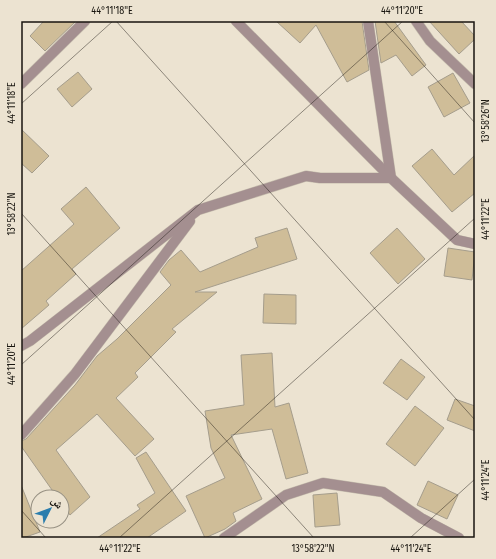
<svg xmlns="http://www.w3.org/2000/svg" width="496" height="559" font-family="'Fira Sans Condensed','Noto Naskh Arabic',sans-serif">
  <style>
    .building { fill: #cfbd98; stroke: #a59d8c }
    .lines { fill: none; stroke-linecap: round; stroke-linejoin: round }
    .minor-casing { stroke: #c6beae; stroke-width: 11 }
    .minor { stroke: #a48f90; stroke-width: 10 }
    .ticks { fill: none; stroke: #18150f; stroke-width: 1; stroke-opacity: 0.45 }
    .neatline { fill: none; stroke: #18150f; stroke-width: 1.5 }
    .ticks-label { font-size: 10px; text-anchor: middle; fill: #18150f }
  </style>
  <rect width="100%" height="100%" fill="#ece3d1"/>
  <g class="building">
    <polygon points="44,21 76,21 45,51 30,36"/>
    <polygon points="276,21 362,21 369,70 347,82 316,25 300,43"/>
    <polygon points="375,21 394,21 426,65 412,76 396,55 381,63"/>
    <polygon points="429,21 461,21 475,36 475,39 459,54"/>
    <polygon points="78,72 92,89 72,107 57,89"/>
    <polygon points="453,73 470,103 444,117 428,87"/>
    <polygon points="21,129 49,156 32,173 21,163"/>
    <polygon points="432,149 454,175 475,155 475,193 452,212 412,166"/>
    <polygon points="86,187 120,228 72,269 76,274 46,301 49,305 21,329 21,271 74,224 61,209"/>
    <polygon points="287,228 297,259 195,292 217,292 172,329 176,332 135,373 138,377 116,398 154,439 135,456 97,414 56,450 90,497 70,515 62,504 62,497 57,497 21,446 21,441 26,439 75,385 97,356 117,339 171,285 160,272 169,260 181,250 200,272 258,247 255,238"/>
    <polygon points="397,228 425,259 398,284 370,253"/>
    <polygon points="448,248 475,252 472,280 444,276"/>
    <polygon points="264,294 296,295 296,324 263,323"/>
    <polygon points="272,353 275,407 289,403 308,473 286,479 272,429 231,435 262,499 233,513 236,521 225,529 205,538 186,496 225,478 211,448 205,411 244,405 241,355"/>
    <polygon points="401,359 425,377 407,400 383,383"/>
    <polygon points="455,399 475,406 475,431 447,420"/>
    <polygon points="415,406 444,428 415,466 386,444"/>
    <polygon points="146,452 186,511 147,538 97,538 140,509 137,505 155,493 136,458"/>
    <polygon points="428,481 458,495 447,519 417,505"/>
    <polygon points="21,485 40,532 23,538 21,538"/>
    <polygon points="337,493 340,525 315,527 313,495"/>
  </g>
  <g class="lines">
    <defs>
      <g id="minor">
        <polyline points="236,21 391,178 457,240 475,244"/>
        <polyline points="416,21 430,41 475,84"/>
        <polyline points="21,84 85,21"/>
        <polyline points="21,346 30,341 198,210 306,176 320,178 391,178 368,21"/>
        <polyline points="21,435 75,374 190,221"/>
        <polyline points="224,538 286,495 323,483 383,492 421,518 459,538"/>
      </g>
    </defs>
    <use href="#minor" class="minor-casing"/>
    <use href="#minor" class="minor"/>
  </g>
  <path class="ticks" d="M 116,21 L 475,420M 384,21 L 475,123M 21,104 L 113,21M 21,213 L 314,538M 21,365 L 403,21M 21,510 L 46,538M 119,538 L 475,218M 410,538 L 475,479"/>
  <rect width="496" height="559" fill="none" stroke="#ece3d1" stroke-width="44"/>
  <g transform="translate(50 509) rotate(48)"><circle r="19" fill="#ece3d1" stroke="#979183"/>
  <path d="M0-3L7 15L0 10L-7 15Z" fill="#2a7dad"/>
  <text y="-6" font-size="11" font-weight="bold" text-anchor="middle" fill="#18150f">ش</text>
  </g>
  <rect x="22" y="22" width="452" height="515" class="neatline"/>
  <g class="ticks-label">
    <text x="112" y="14">44°11'18"E</text>
    <text x="402" y="14">44°11'20"E</text>
    <text transform="translate(11 103) rotate(-90)" y="4">44°11'18"E</text>
    <text transform="translate(485 121) rotate(-90)" y="4">13°58'26"N</text>
    <text transform="translate(11 214) rotate(-90)" y="4">13°58'22"N</text>
    <text transform="translate(485 219) rotate(-90)" y="4">44°11'22"E</text>
    <text transform="translate(11 364) rotate(-90)" y="4">44°11'20"E</text>
    <text transform="translate(485 480) rotate(-90)" y="4">44°11'24"E</text>
    <text x="120" y="552">44°11'22"E</text>
    <text x="313" y="552">13°58'22"N</text>
    <text x="411" y="552">44°11'24"E</text>
  </g>
</svg>
